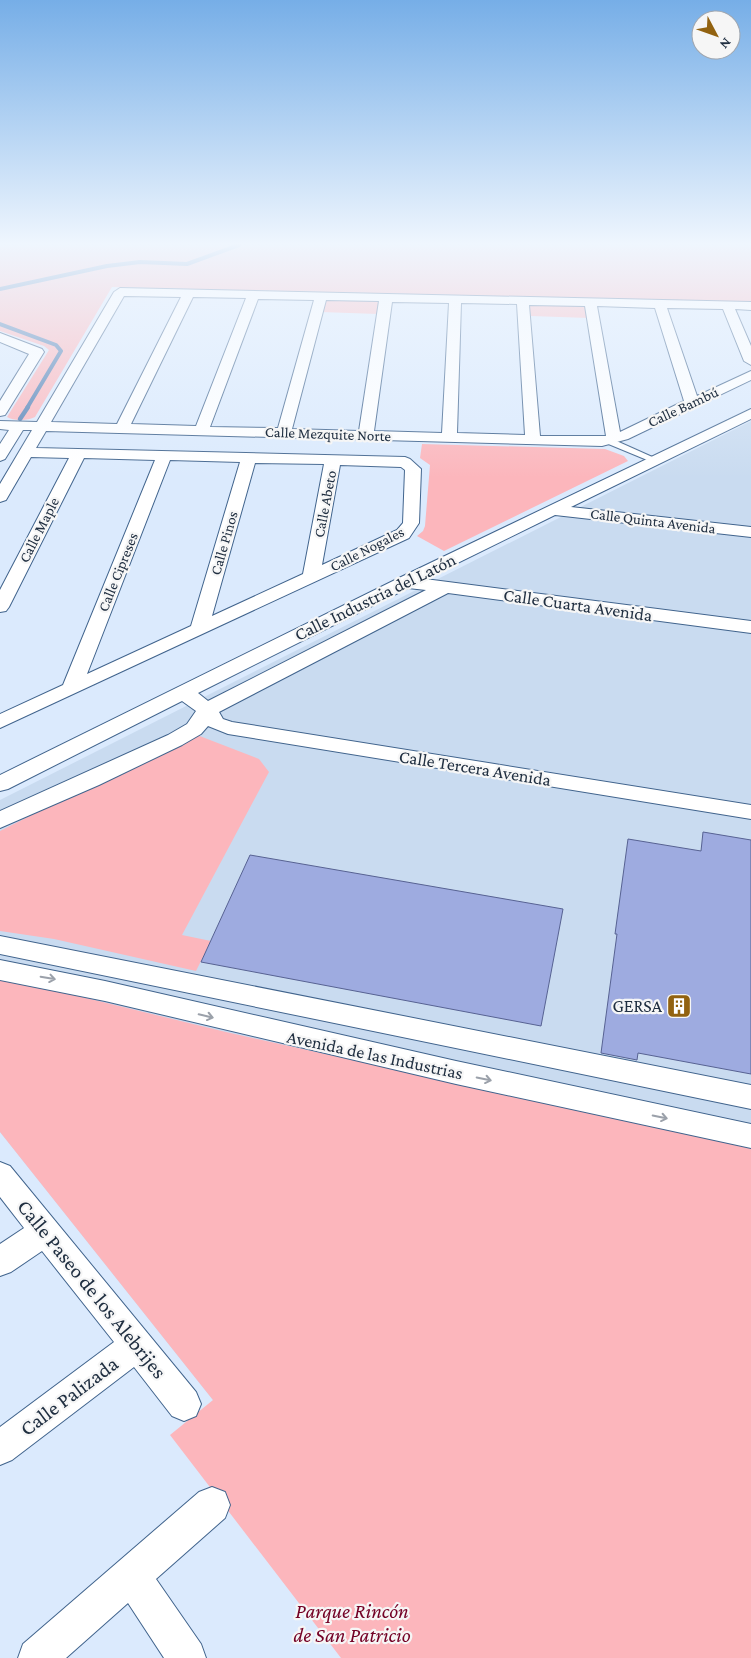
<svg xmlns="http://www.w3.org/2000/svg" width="751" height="1658" font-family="'Crimson Pro',serif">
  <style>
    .built { fill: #c9dbf0 }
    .green { fill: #fcb6bc }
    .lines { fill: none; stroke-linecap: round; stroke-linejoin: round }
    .stream-far1 { stroke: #5581b4; stroke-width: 4 }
    .stream { stroke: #5581b4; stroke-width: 4.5 }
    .building { fill: #9eabe0; stroke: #576292 }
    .lane-casing { stroke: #41648d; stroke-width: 2 }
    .street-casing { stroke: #41648d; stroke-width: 2 }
    .lane { fill: #fff; fill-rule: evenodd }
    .street { fill: #fff; fill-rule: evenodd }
    .oneway { stroke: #9ba1aa }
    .labels { text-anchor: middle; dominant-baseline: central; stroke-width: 4.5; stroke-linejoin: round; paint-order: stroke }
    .far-street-label { font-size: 15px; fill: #202f41; stroke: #f6f6f6 }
    .street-label { font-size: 18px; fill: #202f41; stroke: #f6f6f6 }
    .poi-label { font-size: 18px; fill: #202f41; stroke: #f6f6f6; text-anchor: end }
    .near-street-label { font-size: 21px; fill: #202f41; stroke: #f6f6f6 }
    .near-park-label { font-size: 21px; font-style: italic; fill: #730025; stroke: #f6f6f6 }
  </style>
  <rect width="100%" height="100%" fill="#dbeafd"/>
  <polygon class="built" points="751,421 751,1658 418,1658 0,1132 0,800"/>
  <g class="green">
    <path d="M 0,245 L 751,245 L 751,302 L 112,287 L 35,417 C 28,421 13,421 7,417 L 49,350 L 44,346 L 0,331 Z"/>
    <polygon points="327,299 376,301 379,303 378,314 321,312 323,301"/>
    <polygon points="531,304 583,305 586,307 589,318 531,316 529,307"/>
    <polygon points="422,444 605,449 624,456 628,461 444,551 417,536 423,531 425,526 430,465 420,458"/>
    <polygon points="197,735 259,759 269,772 182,935 211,941 196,971 54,939 0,931 0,831 182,739"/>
    <polygon points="0,977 226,1032 751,1148 751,1658 341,1658 170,1435 213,1400 0,1132"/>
  </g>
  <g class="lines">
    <g class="stream-far1">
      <polyline points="0,289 107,266 140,262 187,264 239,245"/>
      <polyline points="0,324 56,345 61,351 27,408"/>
    </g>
    <polyline class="stream" points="20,419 28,407"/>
  </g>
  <g class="building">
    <polygon points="703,832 751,840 751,1074 638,1053 637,1060 601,1053 617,934 615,934 628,839 701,851"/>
    <polygon points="250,855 563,909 541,1026 201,962"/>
  </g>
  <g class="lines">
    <defs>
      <polygon id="lane" points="606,439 612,439 659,460 652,462 606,443"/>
      <g id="street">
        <path d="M 120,288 L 751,302 L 751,310 L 735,309 L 751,346 L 751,365 L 744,361 L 723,309 L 667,308 L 697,396 L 751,371 L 751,380 L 628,439 L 602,446 L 46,431 L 36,448 L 405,457 L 410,459 L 421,469 L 419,523 L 409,538 L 0,728 L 0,714 L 63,685 L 155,460 L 84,458 L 9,607 L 6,611 L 0,612 L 0,590 L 69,458 L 31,457 L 6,500 L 0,502 L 0,484 L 32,430 L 23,430 L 5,459 L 0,461 L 0,444 L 9,430 L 0,429 L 0,421 L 37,422 L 114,292 ZM 124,296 L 181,297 L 117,424 L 51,422 ZM 193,297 L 246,298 L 196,426 L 131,424 ZM 258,299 L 314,300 L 278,428 L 210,427 ZM 326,300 L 379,301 L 359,431 L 292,429 ZM 392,302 L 449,303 L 442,433 L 374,431 ZM 461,303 L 517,304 L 525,435 L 457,433 ZM 529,305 L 585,306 L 606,436 L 540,436 ZM 597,306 L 655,308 L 684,401 L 620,432 ZM 170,460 L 240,462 L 191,626 L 87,674 ZM 255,463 L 324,464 L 303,574 L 212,616 ZM 340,465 L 401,467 L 405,470 L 403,523 L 397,530 L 322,565 Z"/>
        <polygon points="0,333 42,349 44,352 7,412 5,415 0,416 0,401 29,354 0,342"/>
        <path d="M 751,409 L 751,419 L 571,507 L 751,527 L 751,537 L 555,515 L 425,579 L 751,621 L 751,633 L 448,593 L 219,712 L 223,719 L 232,722 L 751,805 L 751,819 L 228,734 L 208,726 L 201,734 L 182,745 L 99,785 L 0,828 L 0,811 L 168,735 L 187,724 L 196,711 L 182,701 L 8,789 L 0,791 L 0,775 L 399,578 ZM 408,588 L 426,590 L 208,701 L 198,693 Z"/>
        <polygon points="0,936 751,1085 751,1109 0,954"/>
        <polygon points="0,960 105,981 456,1061 751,1124 751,1148 456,1084 105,1001 0,980"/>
        <polygon points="0,1162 10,1166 196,1392 201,1404 196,1416 184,1421 172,1416 134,1367 12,1460 0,1465 0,1427 114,1342 42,1251 11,1272 0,1276 0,1244 24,1228 0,1197"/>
        <polygon points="212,1487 225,1492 230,1505 225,1518 156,1579 201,1644 206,1658 164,1658 128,1603 66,1658 18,1658 23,1644 199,1492"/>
      </g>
    </defs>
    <use href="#lane" class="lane-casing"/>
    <use href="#street" class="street-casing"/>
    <use href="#lane" class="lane"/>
    <use href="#street" class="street"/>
  </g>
  <defs><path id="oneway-shaft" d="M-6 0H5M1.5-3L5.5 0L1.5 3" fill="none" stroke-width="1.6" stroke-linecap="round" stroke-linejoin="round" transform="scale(1.25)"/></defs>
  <g class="oneway">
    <use href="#oneway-shaft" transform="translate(48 978) rotate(10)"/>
    <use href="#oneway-shaft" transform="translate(206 1016) rotate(13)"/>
    <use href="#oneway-shaft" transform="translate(484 1079) rotate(12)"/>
    <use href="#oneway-shaft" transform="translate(660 1117) rotate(12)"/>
  </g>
  <linearGradient id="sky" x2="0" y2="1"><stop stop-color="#76aee7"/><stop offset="0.51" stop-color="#eff6fe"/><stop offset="1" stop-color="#eff6fe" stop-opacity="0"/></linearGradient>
  <rect width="751" height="478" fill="url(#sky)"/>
  <defs>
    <symbol id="building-square" viewBox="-11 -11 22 22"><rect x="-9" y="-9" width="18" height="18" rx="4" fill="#926210" stroke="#f6f6f6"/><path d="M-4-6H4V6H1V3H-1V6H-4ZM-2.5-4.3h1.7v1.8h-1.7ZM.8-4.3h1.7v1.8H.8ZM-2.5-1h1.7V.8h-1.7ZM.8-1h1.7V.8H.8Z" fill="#fff"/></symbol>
  </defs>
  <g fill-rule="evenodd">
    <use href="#building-square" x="665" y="992" width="28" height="28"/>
  </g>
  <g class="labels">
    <g class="far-street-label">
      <text transform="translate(683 407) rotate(-25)">Calle Bambú</text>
      <text transform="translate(328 434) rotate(2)">Calle Mezquite Norte</text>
      <text transform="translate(325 504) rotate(-79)">Calle Abeto</text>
      <text transform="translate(653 521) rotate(7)">Calle Quinta Avenida</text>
      <text transform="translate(39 530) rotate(-63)">Calle Maple</text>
      <text transform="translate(224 543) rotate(-74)">Calle Pinos</text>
      <text transform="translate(367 549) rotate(-27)">Calle Nogales</text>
      <text transform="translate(118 572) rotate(-68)">Calle Cipreses</text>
    </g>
    <g class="street-label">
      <text transform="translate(375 597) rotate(-26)">Calle Industria del Latón</text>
      <text transform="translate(578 605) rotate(8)">Calle Cuarta Avenida</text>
      <text transform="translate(475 768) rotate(9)">Calle Tercera Avenida</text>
      <text transform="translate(375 1055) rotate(12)">Avenida de las Industrias</text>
    </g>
    <g class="poi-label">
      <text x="662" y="1006">GERSA</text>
    </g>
    <g class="near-street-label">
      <text transform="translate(92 1289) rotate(51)">Calle Paseo de los Alebrijes</text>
      <text transform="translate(69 1396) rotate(-37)">Calle Palizada</text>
    </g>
    <g class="near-park-label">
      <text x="352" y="1611">Parque Rincón<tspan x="352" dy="24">de San Patricio</tspan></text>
    </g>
  </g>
  <g transform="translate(716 35) rotate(131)"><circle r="24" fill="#f6f6f6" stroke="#a0a6ae"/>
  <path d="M0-4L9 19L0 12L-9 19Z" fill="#926210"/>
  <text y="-8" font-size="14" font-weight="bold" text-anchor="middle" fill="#202f41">N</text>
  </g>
</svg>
